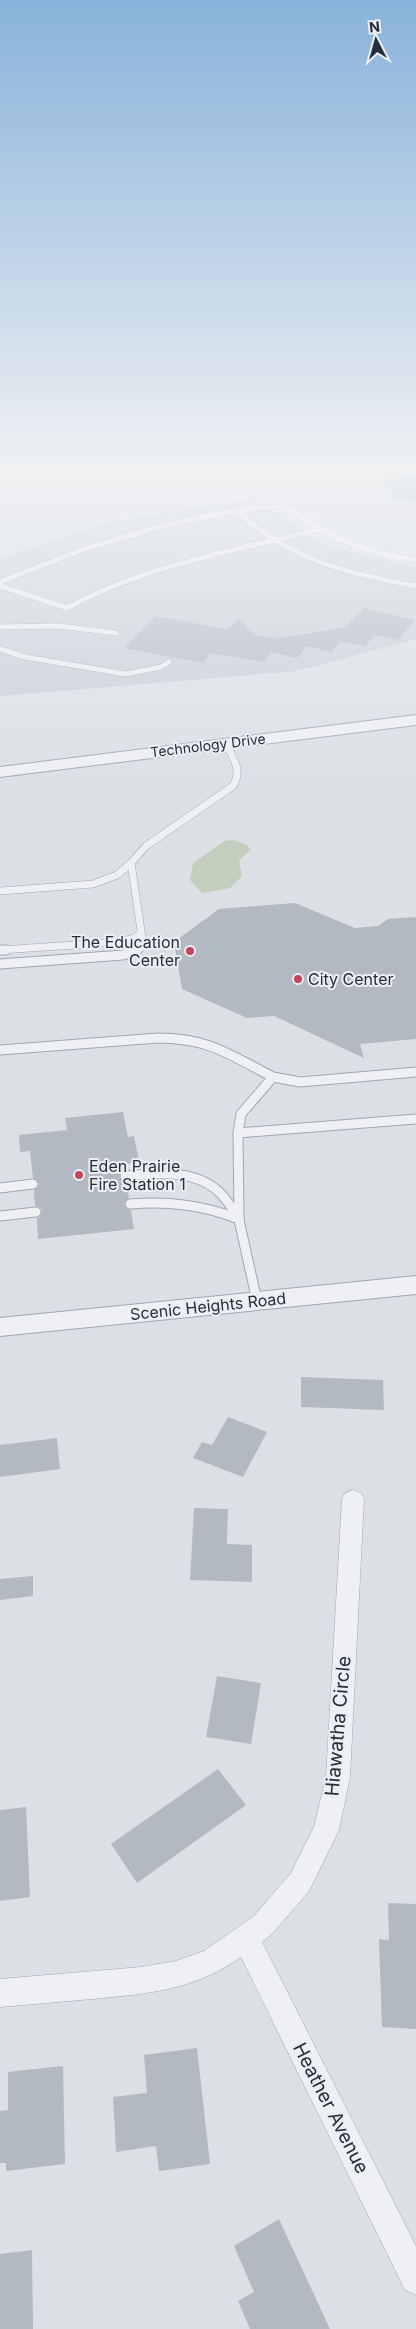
<svg xmlns="http://www.w3.org/2000/svg" width="416" height="2329" font-family="Inter,sans-serif">
  <style>
    .built { fill: #cacfd7 }
    .green { fill: #c2cfbd }
    .water { fill: #98afc4 }
    .building { fill: #b3b9c2 }
    .lines { fill: none; stroke-linecap: round; stroke-linejoin: round }
    .service-far2-casing { stroke: #a2a7af; stroke-width: 6 }
    .service-far1-casing { stroke: #a2a7af; stroke-width: 8 }
    .service-casing { stroke: #a2a7af; stroke-width: 11 }
    .minor-casing { stroke: #a2a7af; stroke-width: 1 }
    .tertiary-casing { stroke: #a2a7af; stroke-width: 2 }
    .service-far2 { stroke: #eef0f4; stroke-width: 5 }
    .service-far1 { stroke: #eef0f4; stroke-width: 7 }
    .service { stroke: #eef0f4; stroke-width: 9 }
    .minor { fill: #eef0f4; fill-rule: evenodd }
    .tertiary { fill: #eef0f4; fill-rule: evenodd }
    .poi-dot { fill: #c6455c; stroke: #ebeff3; stroke-width: 2 }
    .labels { text-anchor: middle; dominant-baseline: central; stroke-width: 4; stroke-linejoin: round; paint-order: stroke }
    .far-street-label { font-size: 14px; fill: #262e3b; stroke: #ebeff3 }
    .poi-label { font-size: 16px; fill: #262e3b; stroke: #ebeff3; text-anchor: start }
    .street-label { font-size: 16px; fill: #262e3b; stroke: #ebeff3 }
    .near-street-label { font-size: 19px; fill: #262e3b; stroke: #ebeff3 }
  </style>
  <rect width="100%" height="100%" fill="#dce0e5"/>
  <polygon class="built" points="253,498 327,546 416,567 416,639 297,671 0,696 0,558 111,522"/>
  <polygon class="green" points="233,840 247,845 251,850 239,860 242,876 230,888 202,893 190,880 193,863 225,841"/>
  <polygon class="water" points="416,473 416,501 388,498 393,490 383,485 382,480 400,479"/>
  <g class="building">
    <polygon points="364,608 415,620 398,640 375,635 365,646 340,642 331,652 306,646 297,658 271,652 264,662 210,653 203,663 124,648 155,616 227,629 239,619 256,635 276,638 344,628"/>
    <polygon points="295,903 355,928 378,926 388,919 416,917 416,1039 360,1044 364,1058 274,1016 247,1018 182,989 174,942 219,909"/>
    <polygon points="123,1112 128,1137 134,1136 139,1162 124,1164 124,1170 119,1176 122,1181 126,1182 129,1198 125,1201 124,1205 127,1209 131,1210 134,1229 38,1239 37,1218 40,1217 42,1212 41,1208 35,1206 34,1190 38,1187 39,1183 33,1178 30,1151 20,1152 19,1135 67,1130 65,1118"/>
    <polygon points="301,1377 383,1380 384,1410 301,1407"/>
    <polygon points="228,1417 267,1432 243,1477 193,1458 202,1442 212,1445"/>
    <polygon points="57,1438 60,1469 0,1477 0,1445"/>
    <polygon points="194,1508 228,1509 227,1544 252,1545 252,1582 190,1580"/>
    <polygon points="33,1576 33,1596 0,1600 0,1579"/>
    <polygon points="217,1676 261,1683 251,1744 206,1737"/>
    <polygon points="218,1769 246,1805 137,1883 111,1844"/>
    <polygon points="26,1807 30,1897 0,1901 0,1810"/>
    <polygon points="388,1903 416,1904 416,2029 382,2027 379,1939 389,1940"/>
    <polygon points="197,2048 210,2164 159,2171 156,2146 116,2152 113,2097 147,2093 144,2055"/>
    <polygon points="63,2066 65,2164 6,2171 6,2163 0,2163 0,2111 8,2110 8,2072"/>
    <polygon points="279,2219 330,2329 250,2329 238,2301 254,2292 234,2246"/>
    <polygon points="32,2250 33,2329 0,2329 0,2254"/>
  </g>
  <g class="lines">
    <defs>
      <g id="service-far2">
        <path d="M 286,507 L 254,507 L 238,512 C 289,560 349,574 416,586"/>
        <polyline points="0,582 84,549 159,527 228,512 238,512"/>
        <path d="M 0,586 L 67,608 C 144,566 236,550 321,529"/>
        <polyline points="0,627 58,626 116,633"/>
        <polyline points="0,649 25,657 126,674 161,667 169,662"/>
      </g>
      <g id="service-far1">
        <polyline points="0,891 93,884 117,875 131,863"/>
        <polyline points="0,950 119,942 135,938 141,933"/>
        <path d="M 134,951 L 141,948 L 142,937 L 131,863 L 146,846 L 233,786 C 243,770 233,758 225,743"/>
      </g>
      <g id="service">
        <polyline points="0,950 6,950"/>
        <polyline points="0,964 123,955 137,950"/>
        <path d="M 0,1050 L 158,1038 C 209,1038 230,1055 273,1077 L 241,1114 L 238,1133 L 239,1220 L 257,1301"/>
        <polyline points="273,1077 300,1082 416,1072"/>
        <polyline points="238,1133 416,1119"/>
        <path d="M 125,1176 C 155,1173 194,1169 218,1191 C 227,1199 233,1209 239,1219"/>
        <polyline points="0,1188 33,1184"/>
        <path d="M 130,1204 C 169,1201 202,1205 239,1219"/>
        <polyline points="0,1216 36,1212"/>
      </g>
      <g id="minor">
        <path d="M 286,504 L 348,539 L 382,551 L 416,557 L 416,563 C 382,558 349,549 319,532 C 306,525 296,516 283,509 L 283,505 Z"/>
        <path d="M 353,1490 L 361,1493 L 364,1499 L 350,1777 L 339,1830 L 309,1891 L 272,1934 L 262,1942 L 416,2246 L 416,2295 L 405,2290 L 241,1957 C 195,1990 147,1994 92,1999 C 61,2002 31,2004 0,2007 L 0,1979 L 141,1967 L 176,1961 L 204,1951 L 254,1916 L 291,1873 L 314,1827 L 326,1777 L 342,1499 L 345,1493 Z"/>
      </g>
      <g id="tertiary">
        <polygon points="416,715 416,725 0,777 0,767"/>
        <polygon points="416,1276 416,1294 0,1336 0,1318"/>
      </g>
    </defs>
    <use href="#service-far2" class="service-far2-casing"/>
    <use href="#service-far1" class="service-far1-casing"/>
    <use href="#service" class="service-casing"/>
    <use href="#minor" class="minor-casing"/>
    <use href="#tertiary" class="tertiary-casing"/>
    <use href="#service-far2" class="service-far2"/>
    <use href="#service-far1" class="service-far1"/>
    <use href="#service" class="service"/>
    <use href="#minor" class="minor"/>
    <use href="#tertiary" class="tertiary"/>
  </g>
  <linearGradient id="sky" x2="0" y2="1"><stop stop-color="#88b2da"/><stop offset="0.59" stop-color="#eff1f3"/><stop offset="1" stop-color="#eff1f3" stop-opacity="0"/></linearGradient>
  <rect width="416" height="792" fill="url(#sky)"/>
  <g class="poi-dot">
    <circle cx="190" cy="951" r="5"/>
    <circle cx="298" cy="979" r="5"/>
    <circle cx="79" cy="1175" r="5"/>
  </g>
  <g class="labels">
    <g class="far-street-label">
      <text transform="translate(208 745) rotate(-7)">Technology Drive</text>
    </g>
    <g class="poi-label">
      <text x="180" y="942" text-anchor="end">The Education<tspan x="180" dy="18">Center</tspan></text>
      <text x="308" y="979">City Center</text>
      <text x="89" y="1166">Eden Prairie<tspan x="89" dy="18">Fire Station 1</tspan></text>
    </g>
    <g class="street-label">
      <text transform="translate(208 1306) rotate(-6)">Scenic Heights Road</text>
    </g>
    <g class="near-street-label">
      <text transform="translate(338 1726) rotate(-85)">Hiawatha Circle</text>
      <text transform="translate(331 2108) rotate(63)">Heather Avenue</text>
    </g>
  </g>
  <g transform="translate(376 40) rotate(354)" stroke="#ebeff3" stroke-width="4" paint-order="stroke">
  <path d="M0-4L9 19L0 12L-9 19Z" fill="#262e3b"/>
  <text y="-8" font-size="14" font-weight="bold" text-anchor="middle" fill="#262e3b">N</text>
  </g>
</svg>
